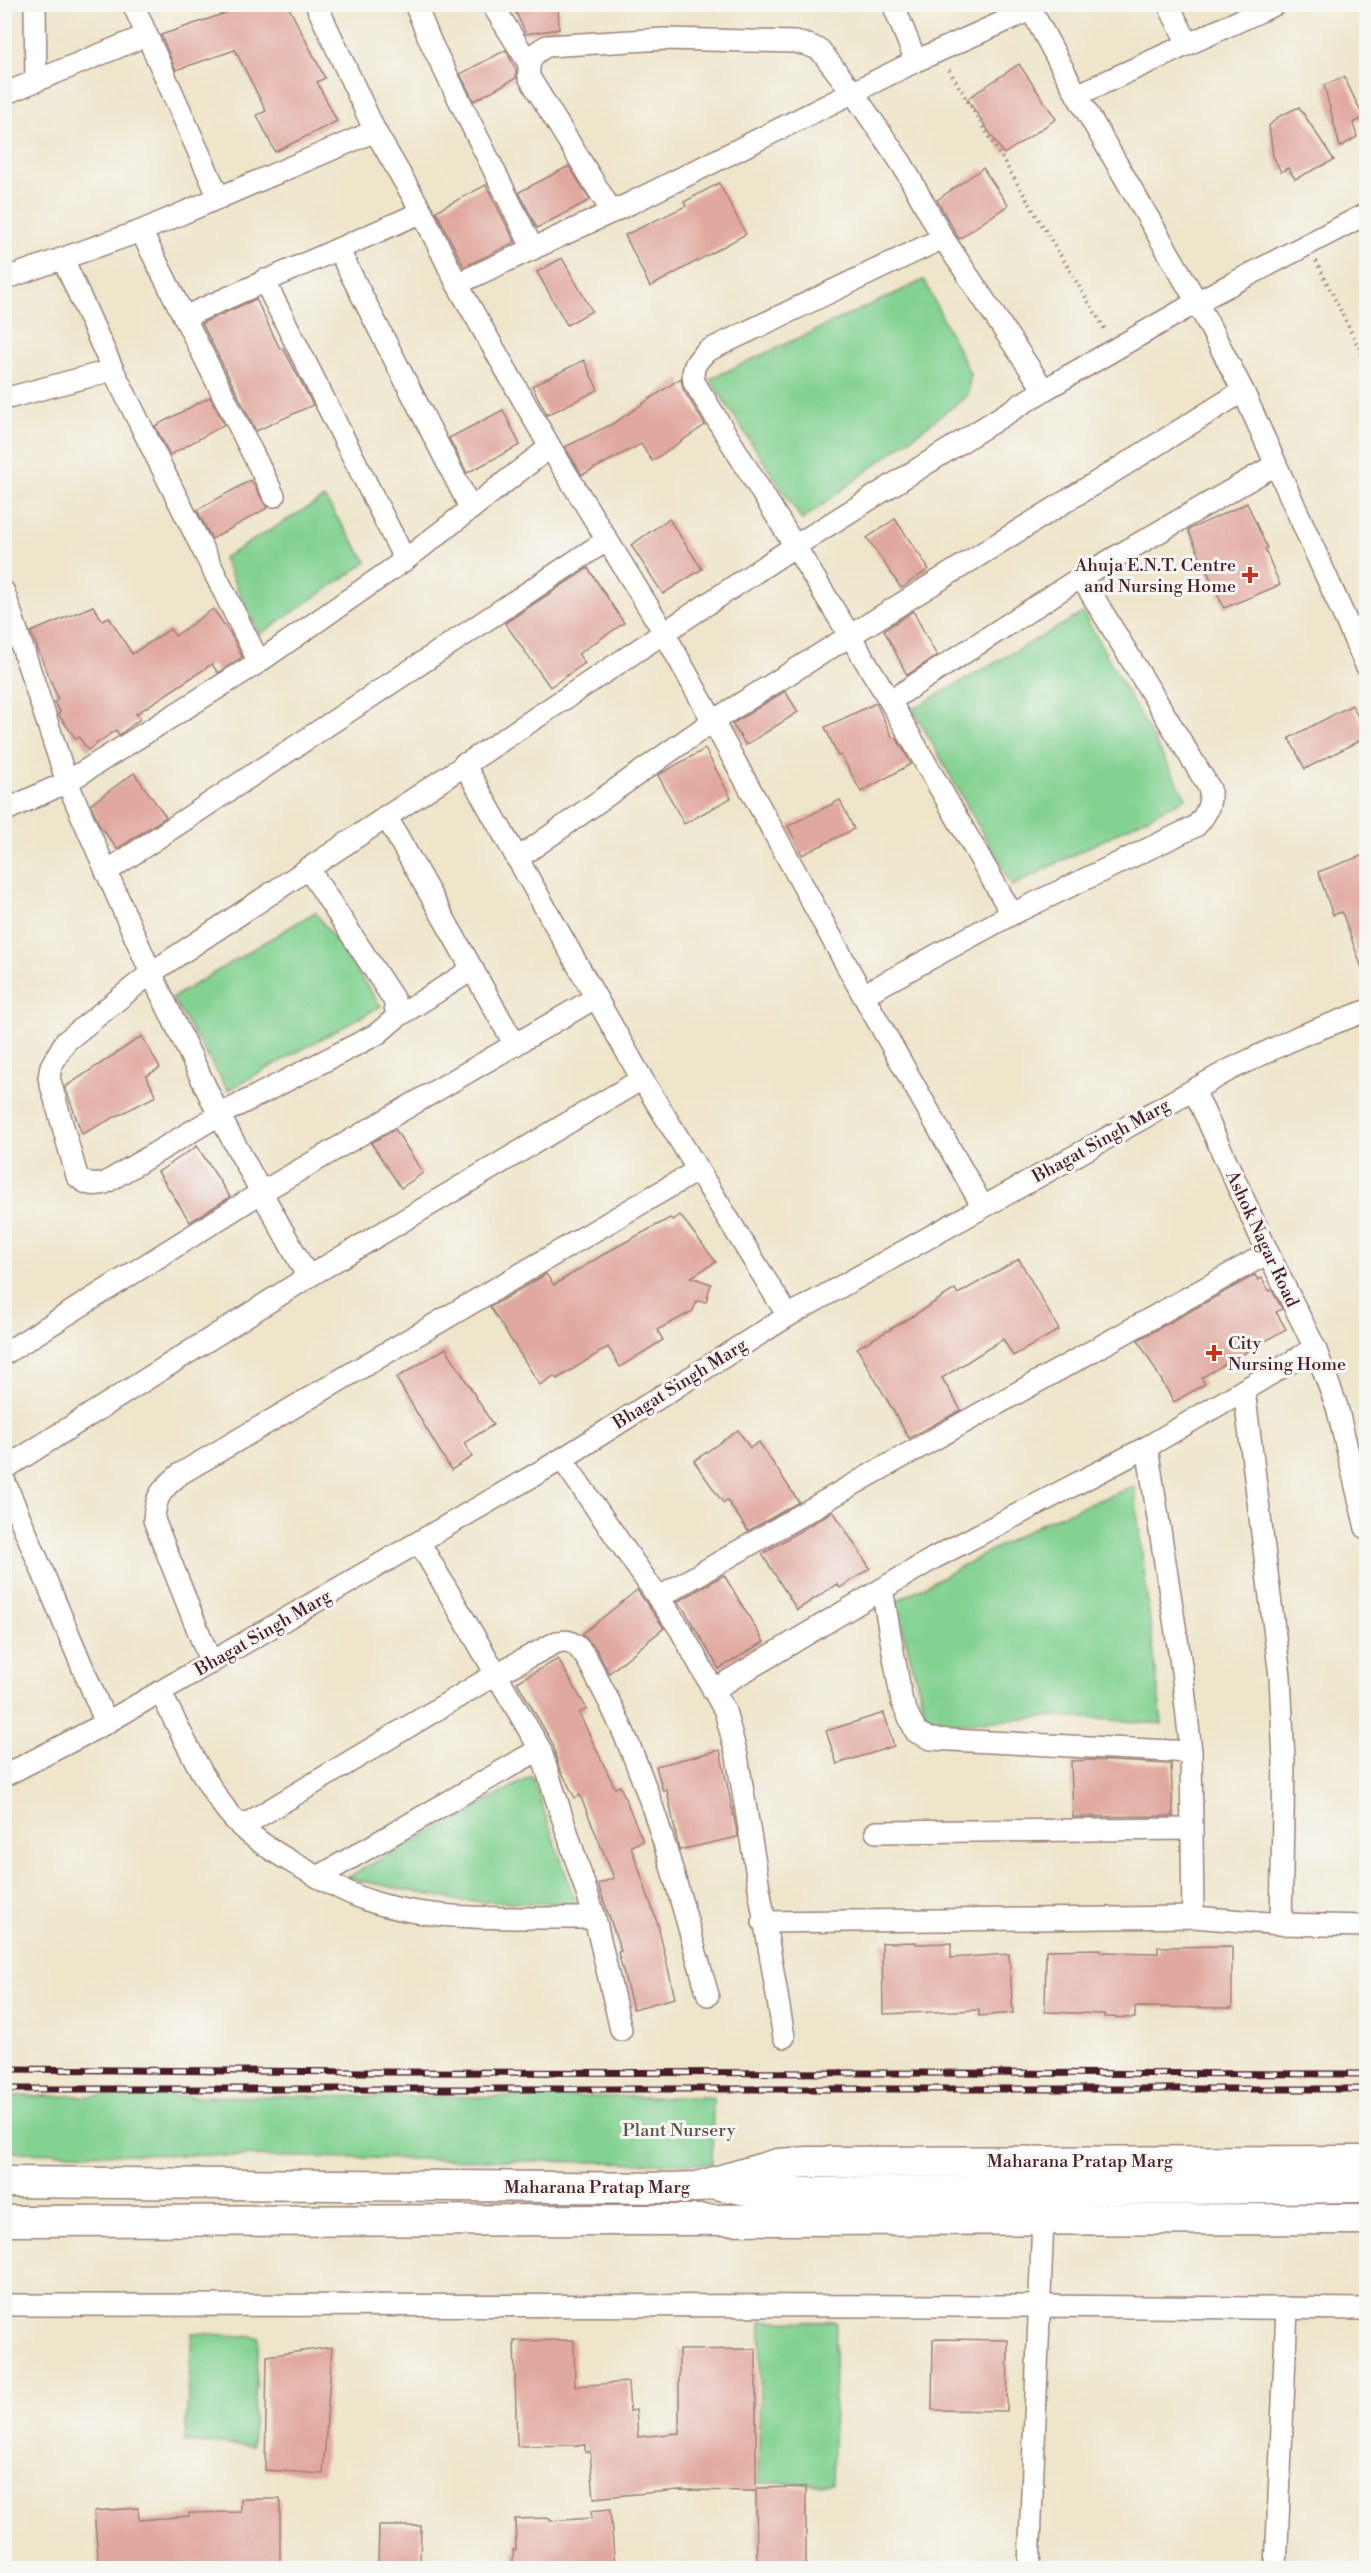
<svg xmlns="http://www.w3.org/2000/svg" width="1371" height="2573" font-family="'Libre Bodoni',serif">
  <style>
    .green { fill: #83d292; stroke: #66785e; stroke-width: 1.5 }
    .building { fill: #e1a89f }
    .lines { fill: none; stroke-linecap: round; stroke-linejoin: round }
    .street-casing { stroke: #9c827a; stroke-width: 24 }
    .secondary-casing { stroke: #9c827a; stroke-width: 33 }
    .path { stroke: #9c827a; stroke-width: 4; stroke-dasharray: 1.5 4.5; stroke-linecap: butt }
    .street { stroke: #fff; stroke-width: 21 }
    .secondary { stroke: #fff; stroke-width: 30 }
    .rail-casing { stroke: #4a1f2b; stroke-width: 7 }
    .rail { stroke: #f6f6f2; stroke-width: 4.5; stroke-dasharray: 14; stroke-linecap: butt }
    .poi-dot { fill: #c8321e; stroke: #f6f6f2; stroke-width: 2 }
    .labels { text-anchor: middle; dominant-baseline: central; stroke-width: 6; stroke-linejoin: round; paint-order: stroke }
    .poi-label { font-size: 18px; fill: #4a1f2b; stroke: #f6f6f2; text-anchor: end }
    .street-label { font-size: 18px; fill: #4a1f2b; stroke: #f6f6f2 }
    .park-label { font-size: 18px; fill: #5b554a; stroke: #f6f6f2 }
  </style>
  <rect width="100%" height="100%" fill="#f6f6f2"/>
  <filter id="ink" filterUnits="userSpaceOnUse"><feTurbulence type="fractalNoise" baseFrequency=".0167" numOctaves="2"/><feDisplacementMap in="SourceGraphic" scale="12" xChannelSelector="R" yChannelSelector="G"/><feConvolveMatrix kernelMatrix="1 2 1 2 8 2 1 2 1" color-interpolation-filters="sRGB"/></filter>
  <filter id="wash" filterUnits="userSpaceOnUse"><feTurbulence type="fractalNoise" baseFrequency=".008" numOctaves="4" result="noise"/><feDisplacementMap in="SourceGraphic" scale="24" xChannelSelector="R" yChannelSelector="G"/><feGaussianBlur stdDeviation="1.35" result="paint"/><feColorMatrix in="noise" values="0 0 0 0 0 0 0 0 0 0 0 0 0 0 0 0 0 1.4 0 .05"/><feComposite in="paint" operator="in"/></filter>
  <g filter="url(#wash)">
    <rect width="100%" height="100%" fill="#eee5ca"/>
    <g class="green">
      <polygon points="924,280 970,374 968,395 802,520 710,379"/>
      <polygon points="324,498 367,562 259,635 223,558"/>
      <polygon points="1083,613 1186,798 1012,886 913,709"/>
      <polygon points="315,912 381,1006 228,1090 172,998"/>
      <polygon points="1134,1486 1162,1724 1061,1716 929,1726 895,1602 1044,1522"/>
      <polygon points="532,1776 576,1904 461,1901 346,1878"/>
      <polygon points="5,2096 713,2097 712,2164 5,2152"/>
      <polygon points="761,2321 836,2322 832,2484 758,2483"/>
      <polygon points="192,2333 259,2337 252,2446 185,2442"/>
    </g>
    <g id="blocks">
      <g class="building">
        <polygon points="221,4 287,4 325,78 317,82 337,121 275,152 257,115 266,111 235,50 176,70 161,35 226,13"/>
        <polygon points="512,4 558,4 559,29 526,34"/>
        <polygon points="506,50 516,70 516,78 474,101 460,74"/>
        <polygon points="1019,64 1056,119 1004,154 967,99"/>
        <polygon points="1344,77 1364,118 1353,123 1357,137 1340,147 1324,85"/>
        <polygon points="1299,107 1334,160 1295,179 1288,168 1281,172 1273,156 1269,126 1278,117"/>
        <polygon points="569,166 590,200 537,228 519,192"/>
        <polygon points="983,168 1008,205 959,239 937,200"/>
        <polygon points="719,183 746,234 650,287 625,235 686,206 684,202"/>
        <polygon points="486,185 515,242 464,267 436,211"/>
        <polygon points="562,258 592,311 567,325 537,272"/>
        <polygon points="256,299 280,349 283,348 313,405 256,431 202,323"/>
        <polygon points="584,360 598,390 547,415 532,386"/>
        <polygon points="681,378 683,389 705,425 652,461 641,444 582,475 565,447 614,423"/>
        <polygon points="210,397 224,425 170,455 155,426"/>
        <polygon points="503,410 520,445 467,473 449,438"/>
        <polygon points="251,480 267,508 212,539 197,510"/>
        <polygon points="1247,503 1267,548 1265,549 1280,585 1224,608 1188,530"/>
        <polygon points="669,519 702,569 663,594 631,545"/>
        <polygon points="895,519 929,569 901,588 867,538"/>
        <polygon points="588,568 624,623 578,654 585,663 550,687 505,623"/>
        <polygon points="93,606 102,620 109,617 132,654 170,629 175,636 213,609 230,633 242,657 218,673 212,664 136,714 140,719 119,735 116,730 88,750 79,737 76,739 58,714 60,712 54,702 58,699 31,632"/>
        <polygon points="913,611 937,656 907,675 884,630"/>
        <polygon points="785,691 798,712 746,745 732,724"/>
        <polygon points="876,703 893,739 896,737 911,764 861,792 841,755 838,756 825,727"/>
        <polygon points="1352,705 1366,732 1366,737 1305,769 1289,738"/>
        <polygon points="705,749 731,798 684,824 658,775"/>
        <polygon points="134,773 166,817 117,849 100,826 91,804"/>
        <polygon points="840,800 854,829 802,855 788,826"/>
        <polygon points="1366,854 1366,974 1364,974 1342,912 1333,915 1318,872"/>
        <polygon points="142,1036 160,1068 146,1076 156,1096 82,1134 65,1087"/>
        <polygon points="395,1129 423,1173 401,1188 371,1143"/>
        <polygon points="197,1146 230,1197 190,1222 158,1172"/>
        <polygon points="680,1215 716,1262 691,1277 711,1284 706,1302 697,1301 693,1311 657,1330 663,1340 620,1367 608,1347 557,1379 554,1376 540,1385 490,1307 546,1274 554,1285 609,1251 670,1218 672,1220"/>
        <polygon points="1019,1259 1059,1330 1013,1356 1003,1339 942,1378 961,1410 909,1438 857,1348 908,1319 955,1289 958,1294"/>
        <polygon points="1255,1275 1258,1280 1262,1278 1269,1291 1272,1290 1275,1296 1282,1309 1276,1312 1286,1329 1201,1378 1205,1384 1174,1402 1138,1340"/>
        <polygon points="446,1348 493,1425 464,1443 472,1457 451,1470 396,1378"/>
        <polygon points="738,1430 750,1448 759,1442 799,1502 748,1531 727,1500 723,1503 694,1461"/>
        <polygon points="833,1511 870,1568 840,1588 837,1584 797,1610 762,1554"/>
        <polygon points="724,1575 764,1642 719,1669 685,1611 677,1602"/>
        <polygon points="637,1590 664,1628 609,1673 596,1649 582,1634"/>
        <polygon points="558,1659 587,1709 579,1713 615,1788 620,1786 643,1841 631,1846 658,1925 675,1998 633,2009 618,1952 621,1951 598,1884 614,1878 580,1795 575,1798 558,1765 553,1744 517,1682"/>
        <polygon points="884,1713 894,1746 837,1764 826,1731"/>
        <polygon points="720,1750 738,1837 679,1850 667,1790 663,1791 656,1766"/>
        <polygon points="1091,1760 1171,1764 1173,1816 1073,1817 1071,1761"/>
        <polygon points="916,1942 916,1944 951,1943 951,1958 1009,1954 1013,2013 979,2016 979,2010 883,2014 882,1943"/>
        <polygon points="1232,1946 1232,2008 1135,2007 1135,2018 1104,2017 1104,2014 1045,2012 1046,1950 1101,1949 1101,1952 1158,1953 1158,1947"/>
        <polygon points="933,2339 1008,2340 1007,2411 932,2410"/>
        <polygon points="574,2340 575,2386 628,2382 630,2411 636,2410 638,2437 679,2433 679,2350 756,2349 756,2488 806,2487 806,2568 757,2568 756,2491 679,2490 594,2498 590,2452 585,2452 585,2445 517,2446 514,2341"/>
        <polygon points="332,2347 323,2474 265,2470 267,2356"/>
        <polygon points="241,2499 280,2499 280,2568 99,2568 94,2511 138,2508 139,2520 189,2516 189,2513 241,2512"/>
        <polygon points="610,2509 615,2568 513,2568 513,2550 516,2550 515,2519 550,2518 550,2521 592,2518 591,2511"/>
        <polygon points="379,2526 421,2526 420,2568 378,2568"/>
      </g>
    </g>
  </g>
  <g filter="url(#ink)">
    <use href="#blocks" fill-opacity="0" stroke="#9c827a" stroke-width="1.5"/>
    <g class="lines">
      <defs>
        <g id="street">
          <polyline points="35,4 36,81"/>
          <polyline points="133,4 219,198"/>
          <polyline points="316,4 375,131 422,212 457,284 550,447 665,634 863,995 983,1207"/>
          <polyline points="415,4 431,43 533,249"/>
          <polyline points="492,4 528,62"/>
          <polyline points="893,4 916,61"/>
          <polyline points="1028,4 1077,95 1197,302 1243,391 1366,665"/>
          <polyline points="1168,4 1188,44"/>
          <polyline points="4,94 145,36"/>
          <polyline points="1077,95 1276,4"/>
          <path d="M 612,212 L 529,77 C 528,60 531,54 547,46 L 664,39 L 795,42 L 808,45 L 820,50 L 854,94 L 902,164 L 943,238 L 1044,390"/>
          <polyline points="141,231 274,496"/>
          <path d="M 943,238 L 707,351 C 696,361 691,368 694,382 L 890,701 L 1012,914"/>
          <polyline points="338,249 471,509"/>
          <polyline points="63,259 113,370 259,662"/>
          <polyline points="4,279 141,231 375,131"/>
          <polyline points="264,280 405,560"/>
          <polyline points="457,284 631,203 916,61 1030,10"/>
          <polyline points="184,317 422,212"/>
          <polyline points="4,399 113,370"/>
          <polyline points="4,592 67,782 151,973 219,1115 308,1277"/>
          <polyline points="890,701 1081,577 1275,465"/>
          <polyline points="464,764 642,1079 788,1316"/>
          <polyline points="4,811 67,782 259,662 405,560 550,447"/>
          <polyline points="386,816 515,1045"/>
          <polyline points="517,859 713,721 1243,391"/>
          <path d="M 308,868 L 394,1000 L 397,1017 L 377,1034 L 219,1115 L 105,1183 C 93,1186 86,1185 77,1176 L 49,1078 L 51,1066 L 65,1042 L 151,973 L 795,546 L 1044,390 L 1197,302 L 1366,214"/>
          <polyline points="106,872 607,540"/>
          <path d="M 863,995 L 1012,914 L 1196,826 C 1207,814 1211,805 1210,789 L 1081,577"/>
          <polyline points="397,1017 473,969"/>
          <polyline points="1194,1090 1268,1253 1315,1348 1337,1407 1366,1528"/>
          <polyline points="4,1354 262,1192 595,998"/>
          <polyline points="1244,1390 1280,1676 1284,1761 1281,1924"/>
          <polyline points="1147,1447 1182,1671 1191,1752 1193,1917"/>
          <polyline points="562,1459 680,1629 725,1711 737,1756 784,2037"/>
          <polyline points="4,1469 308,1277 642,1079"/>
          <polyline points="4,1480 106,1723"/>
          <polyline points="419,1542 540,1749 595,1918 621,2030"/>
          <polyline points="882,1589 902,1702 916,1732 931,1739 1191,1752"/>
          <polyline points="658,1598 861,1480 1268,1253"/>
          <path d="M 211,1663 L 154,1520 C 155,1496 162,1489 180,1474 L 698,1170"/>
          <polyline points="713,1690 934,1558 1147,1447 1315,1348"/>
          <path d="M 160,1692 C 180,1729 201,1778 227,1811 C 244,1833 270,1850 295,1864 C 320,1878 345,1893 373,1902 C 439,1923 525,1917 595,1918"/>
          <polyline points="4,1776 106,1723 562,1459 788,1316 1231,1069 1300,1036 1366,1011"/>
          <path d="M 241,1827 L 496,1674 L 557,1642 C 564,1641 568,1640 574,1644 C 586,1653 592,1669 599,1682 C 652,1780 677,1889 708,1995"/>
          <polyline points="876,1832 1192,1829"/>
          <polyline points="318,1877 540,1749"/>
          <polyline points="763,1922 1193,1917 1281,1924 1366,1926"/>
          <polyline points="4,2305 1038,2306 1366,2309"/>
          <polyline points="1029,2568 1043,2219"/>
          <polyline points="1276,2568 1287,2308"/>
        </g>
        <g id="secondary">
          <polyline points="4,2182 672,2188 697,2187 778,2164 808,2162 1366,2161"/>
          <polyline points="716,2184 757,2192 780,2193 1366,2187"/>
          <polyline points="4,2221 1366,2219"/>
        </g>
      </defs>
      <use href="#street" class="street-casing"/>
      <use href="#secondary" class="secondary-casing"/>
      <g class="path">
        <polyline points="949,70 1106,331"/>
        <polyline points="1316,261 1366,362"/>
      </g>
      <use href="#street" class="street"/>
      <use href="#secondary" class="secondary"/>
      <defs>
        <g id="rail">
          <polyline points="4,2069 368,2072 1366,2074"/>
          <polyline points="4,2089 1366,2089"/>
        </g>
      </defs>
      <use href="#rail" class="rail-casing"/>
      <use href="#rail" class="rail"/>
    </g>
  </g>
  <g class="poi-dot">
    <path d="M1247 566h6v6h6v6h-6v6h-6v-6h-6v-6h6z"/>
    <path d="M1211 1344h6v6h6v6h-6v6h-6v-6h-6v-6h6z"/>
  </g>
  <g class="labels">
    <g class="poi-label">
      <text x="1236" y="565">Ahuja E.N.T. Centre<tspan x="1236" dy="21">and Nursing Home</tspan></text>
      <text x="1228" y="1343" text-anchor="start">City<tspan x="1228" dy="21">Nursing Home</tspan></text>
    </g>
    <g class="street-label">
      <text transform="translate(1101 1141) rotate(-29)">Bhagat Singh Marg</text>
      <text transform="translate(1262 1239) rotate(65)">Ashok Nagar Road</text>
      <text transform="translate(680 1384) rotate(-32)">Bhagat Singh Marg</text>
      <text transform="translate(263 1633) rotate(-30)">Bhagat Singh Marg</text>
      <text x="1080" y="2161">Maharana Pratap Marg</text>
      <text x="597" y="2187">Maharana Pratap Marg</text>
    </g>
    <g class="park-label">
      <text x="679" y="2130">Plant Nursery</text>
    </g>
  </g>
  <rect width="1371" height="2573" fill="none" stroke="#f6f6f2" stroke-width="24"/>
</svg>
